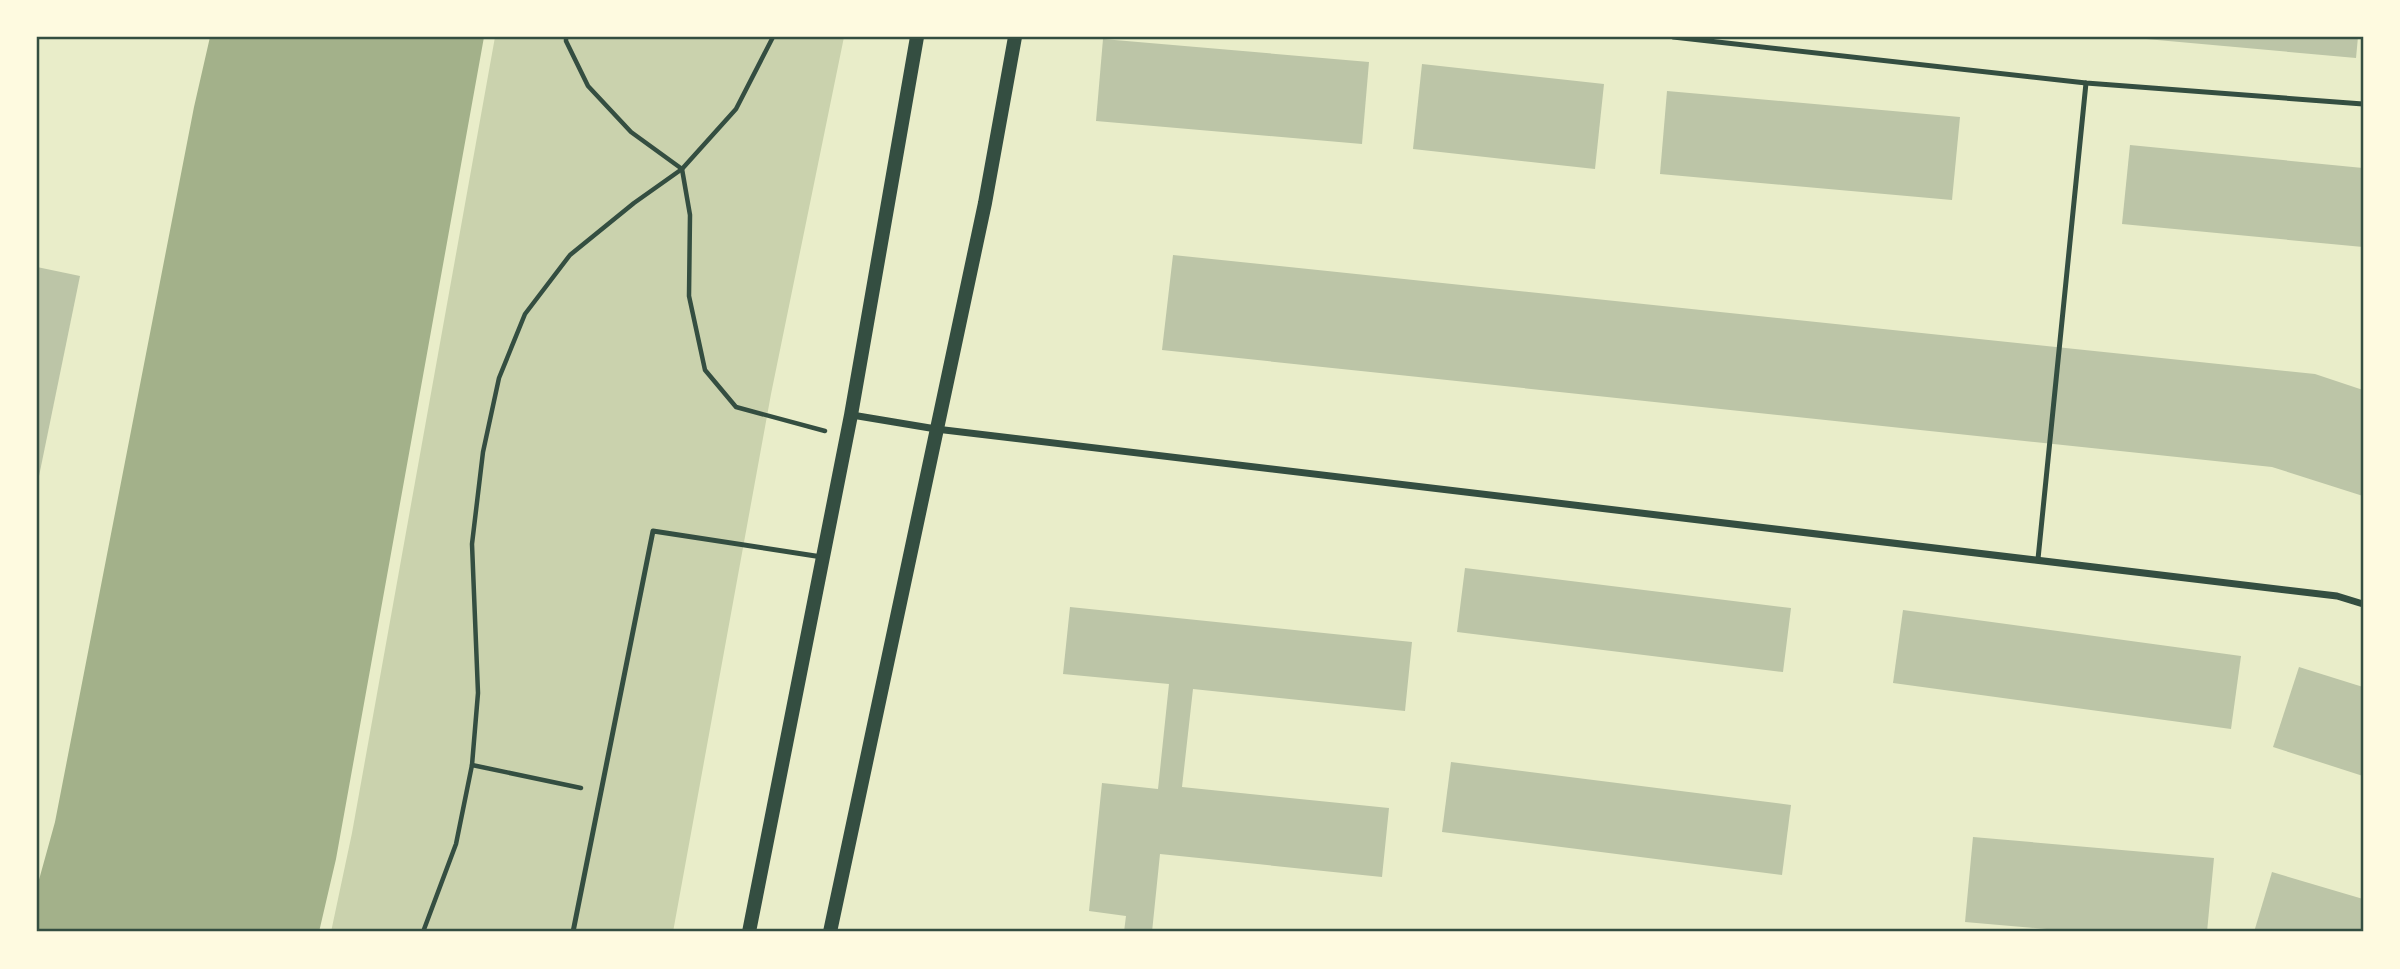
<svg xmlns="http://www.w3.org/2000/svg" width="2400" height="969" font-family="'Public Sans',sans-serif">
  <style>
    .green { fill: #cad2ad }
    .water { fill: #a3b18a }
    .building { fill: #bcc5a7 }
    .lines { fill: none; stroke-linecap: round; stroke-linejoin: round }
    .path { stroke: #344e41; stroke-width: 4.5 }
    .service { stroke: #344e41; stroke-width: 5 }
    .minor { stroke: #344e41; stroke-width: 7 }
    .secondary { stroke: #344e41; stroke-width: 14 }
    .neatline { fill: none; stroke: #344e41; stroke-width: 2.5 }
  </style>
  <rect width="100%" height="100%" fill="#e9edc9"/>
  <polygon class="green" points="495,37 844,37 771,394 673,932 331,932 352,833"/>
  <polygon class="water" points="210,37 484,37 336,859 319,932 37,932 37,887 55,822 194,107"/>
  <g class="building">
    <polygon points="2146,37 2358,37 2356,58 2146,39"/>
    <polygon points="1103,39 1369,62 1362,144 1096,121"/>
    <polygon points="1422,64 1604,84 1595,169 1413,149"/>
    <polygon points="1667,91 1960,117 1952,200 1660,174"/>
    <polygon points="2130,145 2363,168 2363,247 2122,224"/>
    <polygon points="1173,255 2315,374 2363,390 2363,496 2272,467 1162,350"/>
    <polygon points="37,267 80,276 38,481 37,480"/>
    <polygon points="1465,568 1791,608 1783,672 1457,632"/>
    <polygon points="1070,607 1412,642 1405,711 1193,689 1182,787 1389,808 1382,877 1160,854 1152,932 1124,932 1126,916 1089,911 1102,783 1158,789 1169,684 1063,674"/>
    <polygon points="1903,610 2241,656 2231,729 1893,683"/>
    <polygon points="2299,667 2363,687 2363,776 2273,747"/>
    <polygon points="1451,762 1791,805 1782,875 1442,832"/>
    <polygon points="1973,837 2214,858 2207,932 2082,932 1965,922"/>
    <polygon points="2272,872 2363,899 2363,932 2254,932"/>
  </g>
  <g class="lines">
    <g class="path">
      <polyline points="566,37 566,41 588,86 631,132 682,169 690,215 689,296 705,370 736,407 825,431"/>
      <polyline points="472,765 581,788"/>
      <polyline points="423,932 456,844 472,765 478,693 472,544 483,452 499,378 525,314 570,255 634,203 682,169 736,109 773,37"/>
    </g>
    <g class="service">
      <polyline points="1673,37 2086,83 2363,104"/>
      <polyline points="2038,559 2086,83"/>
      <polyline points="573,932 653,531 822,557"/>
    </g>
    <polyline class="minor" points="852,415 936,429 2337,596 2363,604"/>
    <g class="secondary">
      <polyline points="749,932 851,415 917,37"/>
      <polyline points="830,932 985,203 1015,37"/>
    </g>
  </g>
  <rect width="2400" height="969" fill="none" stroke="#fefae0" stroke-width="77"/>
  <rect x="38" y="38" width="2324" height="892" class="neatline"/>
</svg>
